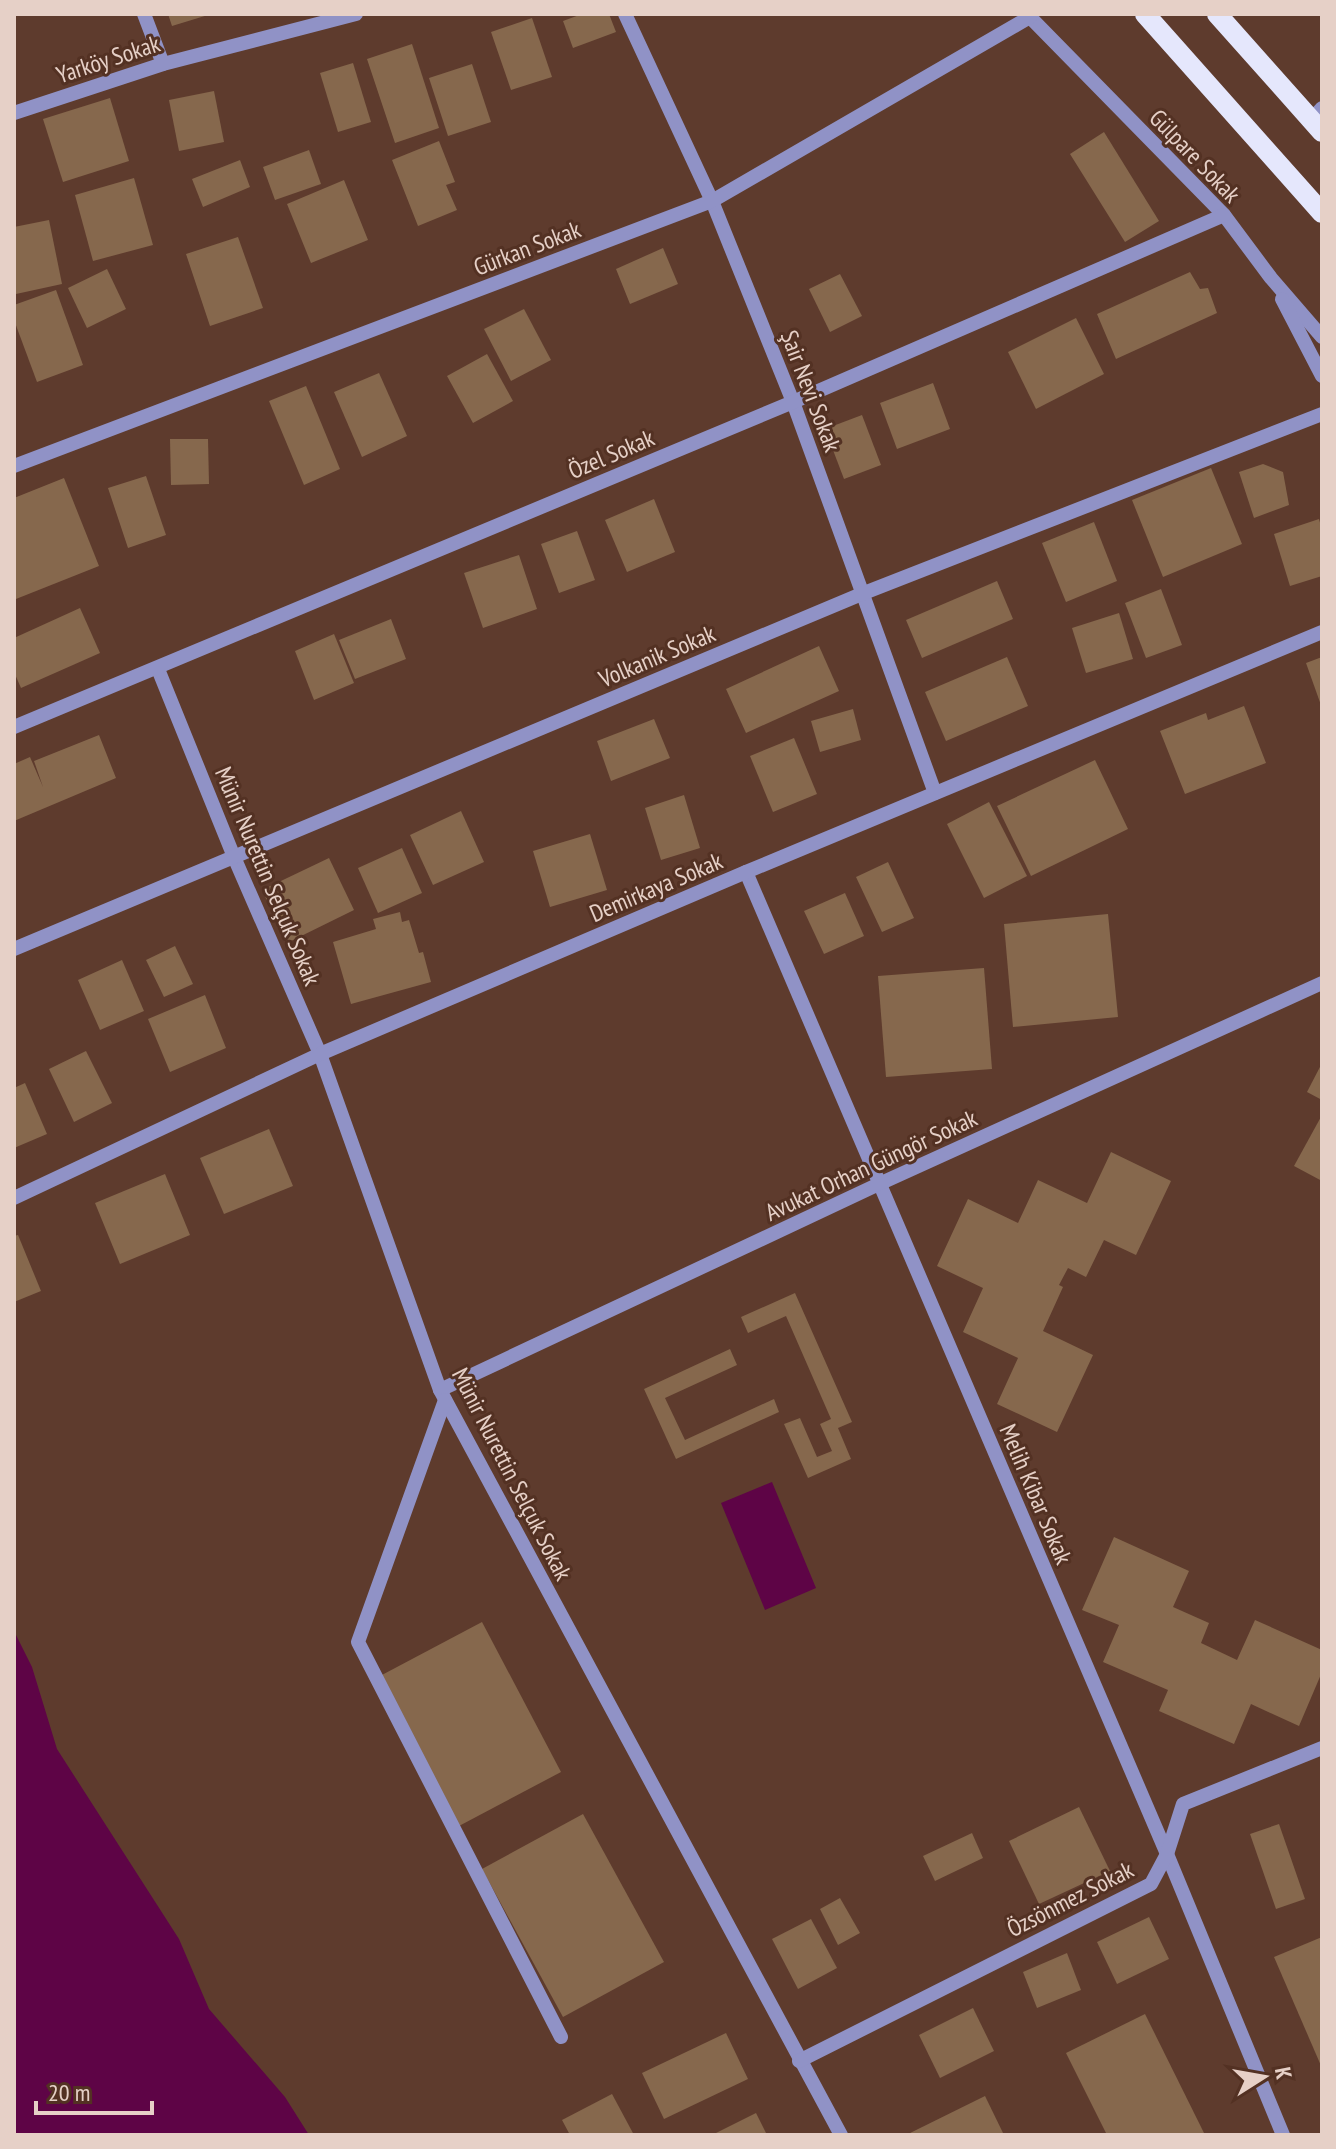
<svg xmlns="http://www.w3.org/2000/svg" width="1336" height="2149" font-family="'PT Sans Narrow',sans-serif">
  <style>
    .water { fill: #5e0446 }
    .building { fill: #86684d }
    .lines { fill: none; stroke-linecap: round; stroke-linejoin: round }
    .minor { stroke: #9092c6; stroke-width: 14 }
    .major { stroke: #e5e7fc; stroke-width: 20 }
    .labels { text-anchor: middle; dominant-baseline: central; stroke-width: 6; stroke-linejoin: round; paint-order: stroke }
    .street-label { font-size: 24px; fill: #e6d0c7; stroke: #533123 }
  </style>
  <rect width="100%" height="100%" fill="#5e3b2d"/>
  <g class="water">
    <polygon points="772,1482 816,1588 765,1610 721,1503"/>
    <polygon points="14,1631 32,1667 57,1749 179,1939 209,2009 285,2097 309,2135 14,2135"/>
  </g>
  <g class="building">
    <polygon points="168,14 208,14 208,15 172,26"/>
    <polygon points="582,14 609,14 616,32 573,48 563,21"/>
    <polygon points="532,18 552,77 511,90 491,32"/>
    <polygon points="412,44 439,128 395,143 367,59"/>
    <polygon points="353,63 371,122 338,132 320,73"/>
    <polygon points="472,64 491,122 448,136 429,78"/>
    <polygon points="214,91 224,142 179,151 169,100"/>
    <polygon points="110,98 129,161 63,182 43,119"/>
    <polygon points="1104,132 1159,221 1125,242 1070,154"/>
    <polygon points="439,141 455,182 446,185 457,210 418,226 392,160"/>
    <polygon points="309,150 321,184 275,200 263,167"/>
    <polygon points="240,160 250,187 203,207 192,179"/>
    <polygon points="134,178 153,245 93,261 75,195"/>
    <polygon points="344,180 368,240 311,263 287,204"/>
    <polygon points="49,220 62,284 16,294 14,227"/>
    <polygon points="238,237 263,308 210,326 186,254"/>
    <polygon points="663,248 678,284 630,304 616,269"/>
    <polygon points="107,269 126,309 87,328 68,288"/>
    <polygon points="1190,272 1200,289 1208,288 1217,313 1116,359 1097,314"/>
    <polygon points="840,274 862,316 830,332 809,289"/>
    <polygon points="56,290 83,365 37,382 14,320 14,305"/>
    <polygon points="524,309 551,360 511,381 484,329"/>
    <polygon points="1076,318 1104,374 1036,409 1008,352"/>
    <polygon points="487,354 513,401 473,423 447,376"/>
    <polygon points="379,373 407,436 362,457 334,392"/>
    <polygon points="933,383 950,429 897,449 880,403"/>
    <polygon points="306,386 340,469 304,485 269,401"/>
    <polygon points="862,415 881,465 844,479 825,429"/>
    <polygon points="170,439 208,439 209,484 171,485"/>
    <polygon points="1263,464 1283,472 1289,505 1254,518 1239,472"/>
    <polygon points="1211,468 1242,544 1163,577 1132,500"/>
    <polygon points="146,476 166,535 128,548 108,488"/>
    <polygon points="64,478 99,566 16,599 14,498"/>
    <polygon points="654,499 675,552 627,572 605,520"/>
    <polygon points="1319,519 1322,530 1322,576 1290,586 1274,534"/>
    <polygon points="1094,522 1117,581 1066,602 1042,543"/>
    <polygon points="577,531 595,580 559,593 541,544"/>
    <polygon points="519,555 537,609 483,628 464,573"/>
    <polygon points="997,581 1013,619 922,658 906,620"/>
    <polygon points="1161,589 1182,645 1146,658 1125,603"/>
    <polygon points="80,608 100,653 21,688 14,672 14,638"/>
    <polygon points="1119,613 1133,659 1086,673 1072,628"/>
    <polygon points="391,619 406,659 355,679 339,640"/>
    <polygon points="334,634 354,683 314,700 295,651"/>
    <polygon points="819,646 839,691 746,733 726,689"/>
    <polygon points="1007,657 1028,706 946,741 925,692"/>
    <polygon points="1322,657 1322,708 1306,663"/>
    <polygon points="1244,706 1266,763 1185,794 1160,731 1206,713 1208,720"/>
    <polygon points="853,709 861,740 820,752 811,721"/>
    <polygon points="654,719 670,758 611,781 597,741"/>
    <polygon points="99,735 116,778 14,821 14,764 30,757 43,787 34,761"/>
    <polygon points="794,738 817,794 773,812 750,756"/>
    <polygon points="1095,760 1128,829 1031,876 997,806"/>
    <polygon points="684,795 700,848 661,860 645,808"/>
    <polygon points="989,802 1027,876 984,898 947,824"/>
    <polygon points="461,811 484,862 433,885 410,835"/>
    <polygon points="590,834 607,890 550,907 533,851"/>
    <polygon points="402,848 422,893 378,913 358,868"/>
    <polygon points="329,858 354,910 287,943 262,890"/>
    <polygon points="888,862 914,918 882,932 856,877"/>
    <polygon points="845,893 864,936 824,954 804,911"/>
    <polygon points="400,912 402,922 409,920 419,953 423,952 431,982 351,1004 333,942 376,929 373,919"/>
    <polygon points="1108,914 1118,1017 1013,1027 1004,924"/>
    <polygon points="175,946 193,984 164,997 146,960"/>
    <polygon points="122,960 144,1011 100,1030 78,980"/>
    <polygon points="984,968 992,1069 886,1077 878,976"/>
    <polygon points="205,995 226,1048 170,1072 148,1019"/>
    <polygon points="86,1051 112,1103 74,1122 49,1069"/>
    <polygon points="1322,1063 1322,1100 1307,1092"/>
    <polygon points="25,1083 47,1134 14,1148 14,1088"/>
    <polygon points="1322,1115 1322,1181 1294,1166"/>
    <polygon points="269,1129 293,1186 224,1214 200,1158"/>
    <polygon points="1111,1152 1171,1181 1136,1255 1104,1240 1086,1277 1068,1268 1059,1285 1063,1287 1043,1331 1093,1355 1057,1432 997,1404 1018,1358 963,1332 983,1288 937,1266 968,1199 1018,1223 1038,1180 1087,1203"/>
    <polygon points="165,1174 190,1235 120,1264 95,1203"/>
    <polygon points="18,1235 41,1291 14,1302 14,1236"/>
    <polygon points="795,1293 852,1422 838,1428 851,1459 808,1478 784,1424 800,1418 817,1457 832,1451 820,1424 831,1419 786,1316 748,1333 741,1317"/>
    <polygon points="730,1349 737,1365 665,1398 685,1440 774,1399 779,1412 676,1459 644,1389"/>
    <polygon points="1114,1537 1189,1571 1173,1607 1209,1623 1201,1643 1237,1660 1255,1620 1322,1650 1322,1672 1299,1726 1251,1704 1234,1744 1159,1711 1168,1690 1103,1662 1119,1625 1082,1610"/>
    <polygon points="482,1622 561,1772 459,1826 380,1676"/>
    <polygon points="1079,1807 1110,1871 1039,1904 1009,1841"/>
    <polygon points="583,1814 664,1962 563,2017 482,1869"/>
    <polygon points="1279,1824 1305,1899 1276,1909 1250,1834"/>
    <polygon points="972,1833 983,1858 935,1881 923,1856"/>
    <polygon points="840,1898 860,1933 838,1945 820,1909"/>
    <polygon points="1149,1917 1169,1959 1117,1984 1097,1942"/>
    <polygon points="811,1919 837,1968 798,1989 772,1939"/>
    <polygon points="1322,1937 1322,2068 1274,1957"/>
    <polygon points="1067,1953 1081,1990 1037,2008 1023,1972"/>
    <polygon points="973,2008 994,2051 940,2078 919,2035"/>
    <polygon points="1145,2014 1205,2135 1107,2135 1066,2053"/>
    <polygon points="726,2033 748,2079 664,2119 642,2073"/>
    <polygon points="612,2094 634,2135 570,2135 562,2120"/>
    <polygon points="985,2096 1004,2135 906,2135"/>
    <polygon points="756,2113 767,2135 712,2135"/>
  </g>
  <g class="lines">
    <g class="minor">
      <polyline points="144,14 163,64"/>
      <polyline points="625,14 712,201 793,402 935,793"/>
      <polyline points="1027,14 1224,215 1271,278 1322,337"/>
      <polyline points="14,113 163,64 356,14"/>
      <polyline points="1311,120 1322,108"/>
      <polyline points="1282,299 1322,376"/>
      <polyline points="14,466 712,201 1030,17"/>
      <polyline points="158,669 234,857 320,1054 440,1390 841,2135"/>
      <polyline points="14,727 793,402 1224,215"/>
      <polyline points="746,872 1167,1854 1283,2135"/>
      <polyline points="14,949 864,593 1322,414"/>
      <polyline points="14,1198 320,1054 746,872 1322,632"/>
      <polyline points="440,1390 879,1184 1322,983"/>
      <polyline points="445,1400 358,1642 561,2037"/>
      <polyline points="799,2061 1151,1884 1167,1854 1183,1804 1322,1748"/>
    </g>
    <g class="major">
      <polyline points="1145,14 1322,213"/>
      <polyline points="1217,14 1322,132"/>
    </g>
  </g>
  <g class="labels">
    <g class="street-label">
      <text transform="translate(108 59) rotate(-18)">Yarköy Sokak</text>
      <text transform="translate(1195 156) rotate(46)">Gülpare Sokak</text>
      <text transform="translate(527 248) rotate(-21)">Gürkan Sokak</text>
      <text transform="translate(811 391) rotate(69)">Şair Nevi Sokak</text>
      <text transform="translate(611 454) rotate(-23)">Özel Sokak</text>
      <text transform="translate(657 656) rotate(-23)">Volkanik Sokak</text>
      <text transform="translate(268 876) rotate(67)">Münir Nurettin Selçuk Sokak</text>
      <text transform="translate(656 887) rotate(-23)">Demirkaya Sokak</text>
      <text transform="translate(871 1165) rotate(-25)">Avukat Orhan Güngör Sokak</text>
      <text transform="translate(512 1474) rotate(63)">Münir Nurettin Selçuk Sokak</text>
      <text transform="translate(1036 1494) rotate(67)">Melih Kibar Sokak</text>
      <text transform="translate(1070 1899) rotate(-27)">Özsönmez Sokak</text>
    </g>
  </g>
  <rect width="1336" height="2149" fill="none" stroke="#e6d0c7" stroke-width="32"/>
  <g transform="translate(1264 2077) rotate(79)" stroke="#533123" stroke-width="6" paint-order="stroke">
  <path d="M0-6L14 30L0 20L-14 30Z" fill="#e6d0c7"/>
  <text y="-12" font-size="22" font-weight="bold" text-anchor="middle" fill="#e6d0c7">K</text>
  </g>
  <path d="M36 2101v12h116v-12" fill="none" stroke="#e6d0c7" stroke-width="4"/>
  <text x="48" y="2101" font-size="24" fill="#e6d0c7" stroke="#533123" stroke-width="6" paint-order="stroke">20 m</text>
</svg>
